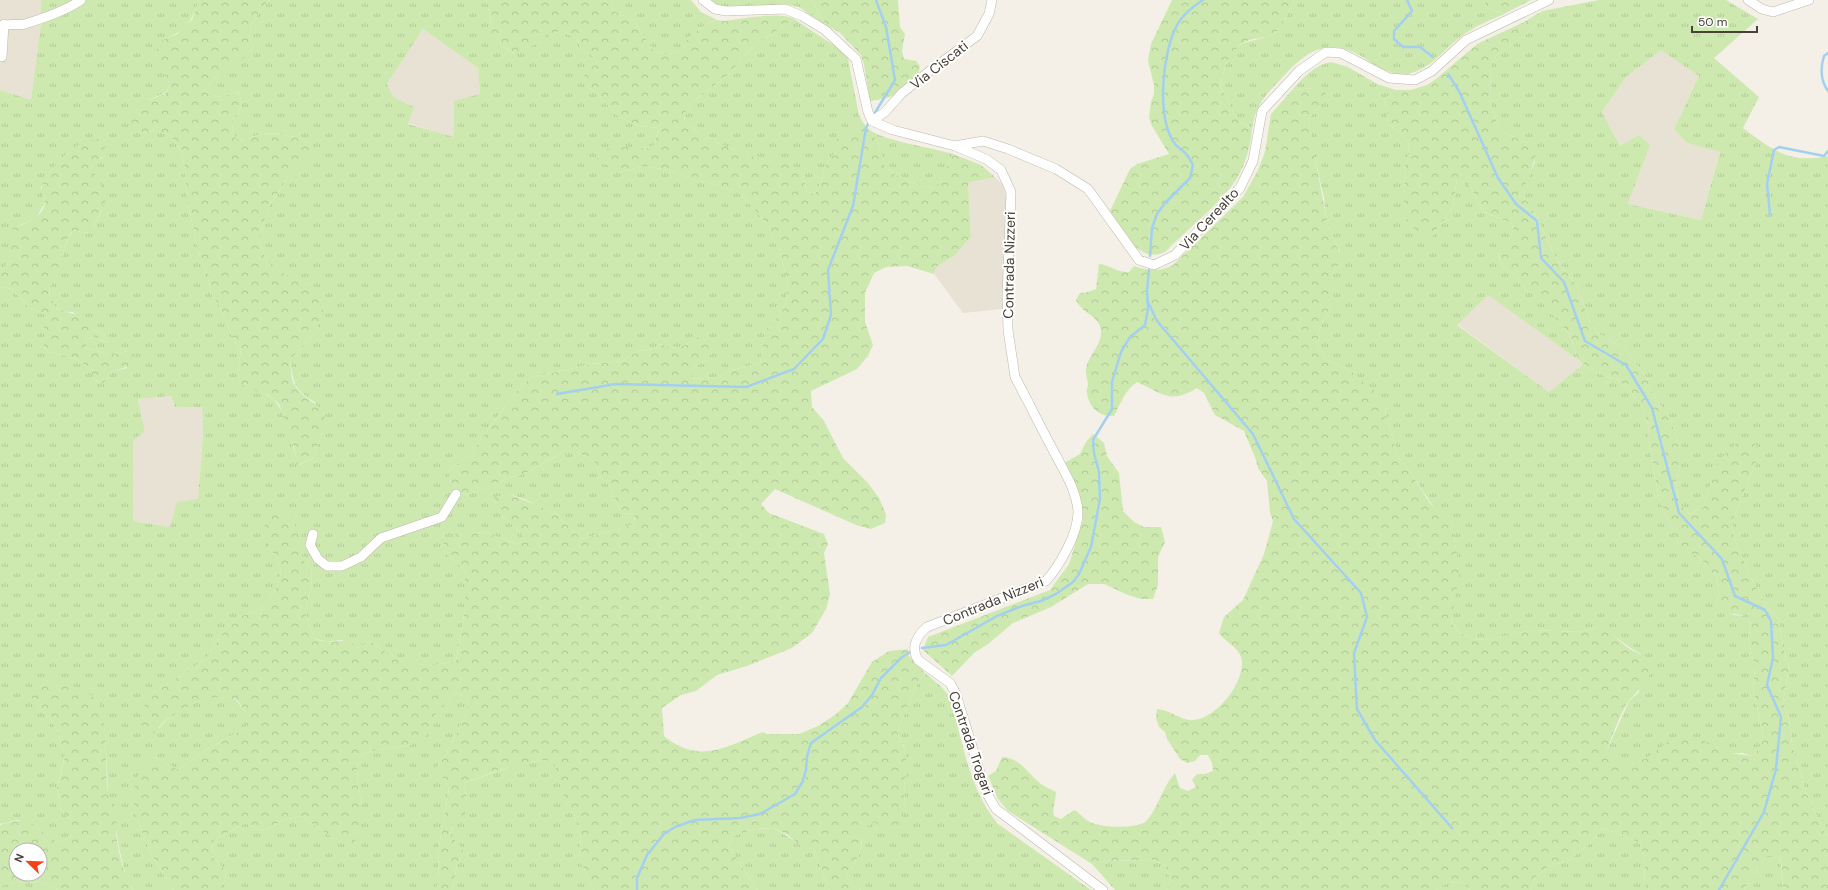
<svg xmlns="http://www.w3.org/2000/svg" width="1828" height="890" font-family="'DM Sans',sans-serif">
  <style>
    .residential { fill: #e8e2d5 }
    .grass { fill: url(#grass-tufts); fill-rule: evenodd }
    .forest { fill: url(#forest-crowns); fill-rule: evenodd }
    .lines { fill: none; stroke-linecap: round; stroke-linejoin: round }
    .stream { stroke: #a3d0f1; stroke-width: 2.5 }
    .minor-casing { stroke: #bfb8aa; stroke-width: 10 }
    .minor { stroke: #fff; stroke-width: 9 }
    .labels { text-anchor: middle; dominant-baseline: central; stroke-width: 4; stroke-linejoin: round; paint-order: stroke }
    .street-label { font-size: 14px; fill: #474136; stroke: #fff }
  </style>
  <defs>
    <pattern id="grass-tufts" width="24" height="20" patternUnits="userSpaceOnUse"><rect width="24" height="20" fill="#cee9af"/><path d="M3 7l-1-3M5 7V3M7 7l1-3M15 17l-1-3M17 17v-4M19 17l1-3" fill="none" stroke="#b2c997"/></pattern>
    <pattern id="forest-crowns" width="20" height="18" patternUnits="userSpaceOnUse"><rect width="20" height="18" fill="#cee9af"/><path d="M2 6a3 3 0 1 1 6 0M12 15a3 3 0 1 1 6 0" fill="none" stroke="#b2c997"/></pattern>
  </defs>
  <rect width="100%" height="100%" fill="#f4f0e7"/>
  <g class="residential">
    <polygon points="0,0 41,0 41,23 31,101 0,90"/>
    <polygon points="423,29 478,68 480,94 455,138 408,123 414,107 392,97 387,84"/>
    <polygon points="1661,49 1699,76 1674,129 1687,143 1720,151 1701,220 1628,204 1650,145 1620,146 1602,112 1626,77"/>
    <polygon points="995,177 1003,185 1007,198 1003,309 963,313 934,274 936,267 954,256 971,237 968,183"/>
    <polygon points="1488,294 1584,364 1549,392 1457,324"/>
    <polygon points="171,396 175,407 202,407 203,434 198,500 170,527 133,521 133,441 145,431 138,399"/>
  </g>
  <g class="grass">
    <path d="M 41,0 L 199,0 C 191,23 187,30 163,40 L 162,70 L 170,85 L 165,93 L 148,100 L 139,134 L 156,130 L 171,136 L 181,151 L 185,168 L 187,200 L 199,254 L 207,273 L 211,293 L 221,309 L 233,339 L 241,349 L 238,372 L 241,384 C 249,388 259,390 267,395 C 287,405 292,445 298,465 L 312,459 L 324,429 L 315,402 C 293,389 294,384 290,360 L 316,332 L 311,285 L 277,271 L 268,263 L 262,251 L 259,236 L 269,207 L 289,175 L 296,168 L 310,143 C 294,137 281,131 263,134 C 250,136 252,141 236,139 C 228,123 233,119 242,105 L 239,92 L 217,97 L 204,91 L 220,71 L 236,64 L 254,47 C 252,44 249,39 250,35 C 250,24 261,7 270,0 L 486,0 L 491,13 L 490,27 L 501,46 L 514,53 L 541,42 L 545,35 L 562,31 L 577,39 L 581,50 L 592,55 L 597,62 L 592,68 L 586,86 L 596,92 L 619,117 L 639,126 L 659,128 L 654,145 L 646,149 L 619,172 L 645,166 L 668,170 L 692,179 L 718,185 L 741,194 L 766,223 L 779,249 L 788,282 L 786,303 L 781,313 L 765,331 L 760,363 L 732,370 L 720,377 L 690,379 L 695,366 L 707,360 L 698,337 C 684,345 678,352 661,344 L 649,350 L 638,351 L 622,361 L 591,364 L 530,378 L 515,393 L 468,457 L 448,470 L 451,483 L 464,495 L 476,492 L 509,478 L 524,474 L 562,453 L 579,453 L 596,463 L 600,476 L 610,486 L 621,513 L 634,514 L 635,524 L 582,539 L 557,515 L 524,499 L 509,494 L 498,511 L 520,532 L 526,541 L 517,544 L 487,533 L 475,532 L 443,551 L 465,571 L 465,609 L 456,661 C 447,662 437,666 428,665 C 409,665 385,654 371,641 L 358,648 L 342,640 L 326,642 L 314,638 L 305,613 L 312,582 L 311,568 L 303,560 L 301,552 L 268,547 L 278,559 L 281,571 L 278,584 L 268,603 L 255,612 L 241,616 L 225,630 L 205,660 L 151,694 L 159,729 C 171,711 200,698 221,697 C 226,697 232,699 236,700 L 246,713 L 246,727 L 198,755 L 179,770 L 154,757 L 137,819 L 150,852 L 173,890 L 133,890 L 127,881 L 119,848 L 116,830 L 115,806 L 108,794 L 105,733 L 102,715 L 96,700 L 46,680 L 39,708 L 51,719 L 59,737 L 65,755 L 57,788 L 61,809 L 72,822 L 72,835 L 59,844 L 18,820 L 1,824 L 0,823 L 0,287 C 15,286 19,299 29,307 C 33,310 39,311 44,314 L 44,346 L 48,352 C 58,353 80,359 87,366 C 94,373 89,378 103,384 L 108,378 L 112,371 L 127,368 L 128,351 L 112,355 L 87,348 L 85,340 L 93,336 L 108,343 L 105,335 L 90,328 L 73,312 C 64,312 58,311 53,304 C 43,290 56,275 61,260 C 65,250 66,236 75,230 L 83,233 L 91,232 L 102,210 L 91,167 L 96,161 L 103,157 L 67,153 L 50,172 L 41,187 L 45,203 L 36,218 L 14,228 L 9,261 L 4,268 L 0,269 L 0,90 L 31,100 L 41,23 ZM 423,29 L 478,68 L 480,94 L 454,101 L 454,137 L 408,124 L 414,107 L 393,97 L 387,84 ZM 171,396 L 175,407 L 202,407 L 203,434 L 198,499 L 177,502 L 170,527 L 133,521 L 133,441 L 145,431 L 138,399 Z"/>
    <polygon points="604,0 691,0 701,12 717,20 705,25 689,37 682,49 668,55 654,51 633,20 616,12"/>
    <polygon points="705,0 811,0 827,26 799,7 789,5 723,7"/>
    <path d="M 1294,0 L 1484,0 L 1487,8 L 1504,14 C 1493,19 1480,24 1469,31 C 1447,44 1434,69 1407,74 C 1400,76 1394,73 1387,71 C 1375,67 1366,58 1355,53 C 1322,38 1303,55 1282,78 C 1265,96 1256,104 1252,129 L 1239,121 L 1234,115 L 1230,103 L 1220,87 C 1223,76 1226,58 1234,50 C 1245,39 1258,41 1271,35 C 1281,31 1290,10 1294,0 Z"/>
    <path d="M 1599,0 L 1726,0 L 1758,19 L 1714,58 L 1759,97 L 1743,128 C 1772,150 1790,164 1828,156 L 1828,836 L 1825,834 L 1806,792 L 1792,744 L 1789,720 L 1783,702 L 1789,668 L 1783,647 L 1779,620 L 1765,604 L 1753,582 L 1734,538 L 1732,522 L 1758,457 L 1712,481 L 1703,508 L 1690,514 L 1679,503 L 1676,480 L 1680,465 L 1680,448 L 1674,429 L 1666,413 L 1654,396 L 1647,378 L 1625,349 L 1597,333 L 1589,320 L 1577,286 L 1554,255 L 1537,217 L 1529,203 L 1519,195 L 1535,162 L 1528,143 L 1500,131 L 1490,102 L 1491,65 L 1496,56 L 1525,35 L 1537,22 L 1542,11 ZM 1661,50 L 1699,76 L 1674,129 L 1687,143 L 1720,152 L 1701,220 L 1628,204 L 1650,145 L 1639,135 L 1620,146 L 1602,112 L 1626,77 Z"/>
    <path d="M 794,19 L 847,54 L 859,115 C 862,121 865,126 870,130 C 884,141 934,148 953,154 L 937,189 L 922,186 L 894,174 L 884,165 L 878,142 L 866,128 L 837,136 L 837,150 L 824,167 L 822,180 L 815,194 L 807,192 L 803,176 L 791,165 C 760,163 708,142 684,122 L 686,110 L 694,101 L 729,74 L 751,48 Z"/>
    <path d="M 1331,62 L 1348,67 L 1377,84 L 1396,90 L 1384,99 L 1387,107 L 1388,123 L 1398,131 L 1408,142 L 1409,154 L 1404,168 L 1405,179 L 1403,195 L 1431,238 L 1453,206 L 1457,179 L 1470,186 L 1484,212 L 1513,224 L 1511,239 L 1498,255 L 1502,266 L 1514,274 L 1526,290 L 1535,294 L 1567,331 L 1573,343 L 1577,359 L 1488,295 L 1457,325 L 1549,392 L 1582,365 L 1607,377 L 1618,380 L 1630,390 L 1644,410 L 1648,424 L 1649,442 L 1659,499 L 1679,544 L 1702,560 L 1709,570 L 1717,577 L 1719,588 L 1717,603 L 1734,615 L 1747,616 L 1751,625 L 1748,638 L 1755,668 L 1753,687 L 1763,736 L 1759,749 L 1753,756 L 1743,753 L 1730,753 L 1717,747 L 1673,739 C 1649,756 1637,773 1606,759 L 1607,750 L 1629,701 L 1639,692 L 1641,654 C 1625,646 1615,634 1597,627 L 1581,632 L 1532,630 L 1485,640 L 1472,639 L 1460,633 L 1451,621 L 1455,595 L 1457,555 L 1454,538 L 1411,473 L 1399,459 L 1386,416 L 1385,407 L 1348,369 L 1328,361 L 1318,346 L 1319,331 L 1331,304 L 1331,277 L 1336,267 L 1340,251 C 1336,243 1330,234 1328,226 C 1325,217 1325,207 1324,198 C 1318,172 1312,145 1308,119 L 1319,107 L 1314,88 L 1292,90 C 1304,77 1314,65 1331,62 Z"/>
    <path d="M 925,673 C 933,680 943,687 949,696 C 955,706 956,721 959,732 C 967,764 976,798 998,824 L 1091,890 L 861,890 L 852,885 L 846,875 C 860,858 862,851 862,829 L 905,806 L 904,789 L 906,771 L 906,752 L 897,732 L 918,682 Z"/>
    <polygon points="457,692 466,698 468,710 446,754 437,768 449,788 439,846 438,884 436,890 222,890 227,872 212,856 213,841 245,823 263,831 284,820 301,816 341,843 362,805 358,785 357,758 372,751 410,745 425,736 435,715"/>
    <polygon points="547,760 554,762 565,799 574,814 581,839 579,859 594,890 452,890 457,865 464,851 450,836 453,821 467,802 464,783 521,763"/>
    <path d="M 773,828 C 787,835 799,845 815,850 L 829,890 L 757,890 L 729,847 L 733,836 L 755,829 Z"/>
    <polygon points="1603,828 1640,843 1644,858 1645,885 1649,890 1530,890 1535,878 1549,866 1569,860 1589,844"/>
    <path d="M 1766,856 L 1779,856 C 1783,867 1781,878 1783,890 L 1744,890 C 1752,879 1758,867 1766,856 Z"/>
    <polygon points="1153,860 1165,865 1171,881 1166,890 1115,890 1092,864 1101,861"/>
    <polygon points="24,881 41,882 58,890 0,890 0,886"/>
    <polygon points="1463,882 1470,890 1436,890 1446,883"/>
  </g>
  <g class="forest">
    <path d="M 199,0 L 270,0 C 261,7 250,24 250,35 C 249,39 252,44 254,47 L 236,65 L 220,71 L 204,91 L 217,97 L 239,92 L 242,105 C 233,119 228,123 236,139 C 251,141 251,136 263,134 C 281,131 294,137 310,143 L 309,159 L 289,175 L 269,207 L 259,236 L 262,251 L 268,263 L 278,271 L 311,285 L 324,313 L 316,332 L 290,360 C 291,367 291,376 293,382 C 299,396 315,402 325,412 L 324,429 L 312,459 L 297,465 L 294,447 L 279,404 L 268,395 L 241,385 L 238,372 L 241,349 L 233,339 L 221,309 L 211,293 L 207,273 L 199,254 L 187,200 L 185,168 L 181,151 L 171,136 L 156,130 L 139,134 L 130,129 L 135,109 L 148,100 L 165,94 L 170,85 L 162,70 L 156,51 L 163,40 L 177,34 L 192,20 Z"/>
    <path d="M 486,0 L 604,0 L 616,12 L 633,20 L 654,51 L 668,55 L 682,49 L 689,37 L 705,25 L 717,20 L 724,21 C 742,19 780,11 794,19 L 751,48 L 729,74 L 694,101 L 686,110 L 684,122 C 708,142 760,163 791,164 L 803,176 L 807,192 L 815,194 L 822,180 L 824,167 L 837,150 L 837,136 L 866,127 L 878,142 L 884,165 L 894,174 L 922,186 L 937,188 L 953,154 L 981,165 L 995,177 L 968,183 L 971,237 L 954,256 L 936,267 L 934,274 L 907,266 L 886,267 L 874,273 L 865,293 L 865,322 L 873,345 L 868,356 L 857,369 L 811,391 L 812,407 L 824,421 L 843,458 L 868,483 L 879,498 L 886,514 L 885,523 L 871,529 L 856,525 L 775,489 L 761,504 L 769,513 L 824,534 L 828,544 L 824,553 L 830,594 L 826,609 L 812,633 L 792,648 L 747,666 L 717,675 L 696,691 L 681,695 L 662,708 L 664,736 C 700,765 725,747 763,732 L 767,734 L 799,734 L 818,726 L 835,715 L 848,703 L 872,662 L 889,651 L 908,649 L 909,656 L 925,673 L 918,682 L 897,732 L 906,752 L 906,771 L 904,789 L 905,806 L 900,827 L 888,832 L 875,822 L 862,829 C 862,851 860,858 846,875 L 852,885 L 861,890 L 829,890 L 815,850 L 800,845 L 788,835 L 773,828 L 755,829 L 733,836 L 729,847 L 757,890 L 594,890 L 579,859 L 581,839 L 574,814 L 565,800 L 554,762 C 533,755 487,775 464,783 L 467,802 L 465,814 L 453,821 L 450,835 L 464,851 L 457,865 L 452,890 L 436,890 L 438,884 L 439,846 L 449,789 L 437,768 L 446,754 L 468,710 L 466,698 L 457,692 L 435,715 L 426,736 L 410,745 L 372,751 L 357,758 L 358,785 L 362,805 L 360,828 L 353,847 L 341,843 L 301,816 L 284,820 L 263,831 L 245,823 L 213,841 L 212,856 L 227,872 L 222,890 L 173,890 L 150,852 L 137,819 L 133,798 L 136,779 L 142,766 L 154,757 L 179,770 L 198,755 L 246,727 L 246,713 L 237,700 C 232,699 226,697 221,697 C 202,698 181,709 166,720 C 161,724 158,730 153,733 L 142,731 L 140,713 L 151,694 L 205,660 L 225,630 L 241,616 L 255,612 L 268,603 L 278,584 L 281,571 L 278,559 L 268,547 L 262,531 L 270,515 L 282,513 L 293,519 L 299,536 L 303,560 L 311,568 L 312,582 L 305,613 L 314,638 C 318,640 323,642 327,642 C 343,642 344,637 358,648 L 371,641 C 385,654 408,664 428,665 C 436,666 447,662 456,661 L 465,609 L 465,571 L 443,551 L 444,540 L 458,533 L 475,532 L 487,533 L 517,544 L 526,541 L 520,532 L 498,511 L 494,497 L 509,494 L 539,506 L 557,515 L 582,539 L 635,524 L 634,514 L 621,513 L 610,486 L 600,476 L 596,463 L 579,453 L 562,453 L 524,474 L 509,478 L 476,492 L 464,495 L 451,483 L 448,470 L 468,457 L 515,393 L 530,378 L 591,364 L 622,361 L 638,351 L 649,350 L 661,344 C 678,352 684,345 698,337 L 710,340 L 714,349 L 707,360 L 695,366 L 690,379 L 720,377 L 732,370 L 760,363 L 765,331 L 781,313 L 786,303 L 788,282 L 779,249 L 766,223 L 741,194 L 718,185 L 692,179 L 668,170 L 645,166 L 619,172 L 596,161 L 601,151 L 616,146 L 646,149 L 654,145 L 659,128 L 639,126 L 619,117 L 596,92 L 586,86 L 583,77 L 597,62 L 592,55 L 581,50 L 577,39 L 562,31 L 546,35 L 541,42 L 515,53 L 501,46 L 492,38 L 490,27 L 491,13 Z"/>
    <path d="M 811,0 L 898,0 L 900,27 L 905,34 L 902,51 L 904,59 L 916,61 L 920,66 L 917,80 C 899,94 893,98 870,101 L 864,65 L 861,55 L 839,32 L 827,26 Z"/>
    <path d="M 1172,0 L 1294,0 C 1290,10 1281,31 1271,35 C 1263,39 1254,38 1247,41 C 1229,49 1224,69 1220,87 L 1230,103 L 1234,115 L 1239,121 L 1252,129 C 1250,150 1244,170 1231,187 C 1213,209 1185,232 1165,252 C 1138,265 1122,228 1110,211 L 1130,169 L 1137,164 L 1169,154 L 1152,126 L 1149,118 L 1151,102 L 1154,94 L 1154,85 L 1148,61 L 1151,44 Z"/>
    <polygon points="1484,0 1531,0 1504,14 1487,8"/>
    <path d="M 1542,11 L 1537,22 L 1525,35 L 1496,56 L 1491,65 L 1490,102 L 1500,131 L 1528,143 L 1537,152 L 1529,177 L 1519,195 L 1529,203 L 1537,217 L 1554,255 L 1577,286 L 1589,320 L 1597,333 L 1625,349 L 1647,378 L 1654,396 L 1666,413 L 1674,429 L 1680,448 L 1680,465 L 1676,480 L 1679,503 L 1690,514 L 1703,508 L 1719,460 L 1738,442 L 1754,441 L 1758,457 L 1732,522 L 1734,538 L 1753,582 L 1765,604 L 1779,620 L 1783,647 L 1789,668 L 1783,702 L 1789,720 L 1792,744 L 1806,792 L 1825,834 L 1828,836 L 1828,890 L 1783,890 C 1781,878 1784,867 1779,856 L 1766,856 C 1758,867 1752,879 1744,890 L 1649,890 L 1645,885 L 1644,858 L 1640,843 L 1603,828 L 1589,844 L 1569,860 L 1549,866 L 1535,878 L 1530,890 L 1470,890 L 1463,882 L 1446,883 L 1436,890 L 1166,890 L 1171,881 L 1165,865 L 1153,860 L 1101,861 L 1092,864 L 1008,811 L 998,799 L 988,776 L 996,771 L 1002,757 C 1021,758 1028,774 1041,784 C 1046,787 1051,790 1056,792 C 1056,801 1052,807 1054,816 L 1061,819 L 1074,810 C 1080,813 1083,818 1088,821 C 1099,828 1135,829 1145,822 C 1148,820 1153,812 1155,808 C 1162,796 1165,784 1175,773 L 1180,788 L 1188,791 L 1196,787 L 1192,780 L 1197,774 L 1205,774 L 1213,771 L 1212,763 L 1208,755 L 1200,755 L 1195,761 L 1187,763 L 1180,759 L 1167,739 L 1165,732 L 1159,727 L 1156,718 L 1157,709 C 1170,710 1177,718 1189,720 C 1214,723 1248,680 1241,657 C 1237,646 1225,642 1219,633 L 1224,617 L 1243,600 L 1264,554 L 1273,521 L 1270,513 L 1267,481 L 1258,468 L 1256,460 L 1244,431 L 1215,415 L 1204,393 L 1197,388 C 1170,405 1162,393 1137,382 C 1125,390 1121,403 1114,416 C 1100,417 1089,408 1087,393 C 1086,390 1088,387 1088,384 C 1088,379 1085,374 1086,369 C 1088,356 1101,346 1101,332 C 1101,316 1082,314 1076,300 L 1080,293 L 1088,292 L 1096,289 L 1099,264 C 1110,265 1118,273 1129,272 L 1134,266 C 1149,271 1159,272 1173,265 L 1243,197 L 1258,170 L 1265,152 L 1271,114 L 1292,90 L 1314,88 L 1326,91 C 1324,104 1316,110 1308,119 L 1328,227 L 1344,261 L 1336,267 L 1331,277 L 1331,304 L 1319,331 L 1318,346 L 1328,361 L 1348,369 L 1376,392 L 1385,407 L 1386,416 L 1399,459 L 1411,473 L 1429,502 L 1449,525 L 1454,538 L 1460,571 L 1451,622 L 1460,633 L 1472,639 L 1485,640 L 1532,630 L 1581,632 L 1597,627 C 1613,632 1618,641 1630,649 C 1637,653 1646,655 1649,664 C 1655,679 1635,692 1628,702 C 1619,717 1613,734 1607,750 L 1607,759 C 1636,772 1646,758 1669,741 C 1673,739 1678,735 1683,735 C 1699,735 1714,747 1729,752 C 1736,755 1745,754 1753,756 L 1759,749 L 1763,736 L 1753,687 L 1755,668 L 1748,638 L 1751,625 L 1747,616 L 1723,612 L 1717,603 L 1719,588 L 1717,577 L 1709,570 L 1702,560 L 1679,545 L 1659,499 L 1649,442 L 1648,424 L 1644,410 L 1630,390 L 1618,380 L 1607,377 L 1582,365 L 1584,364 L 1577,359 L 1573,343 L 1567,331 L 1535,295 L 1526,290 L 1514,274 L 1502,266 L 1497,250 C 1509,245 1513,236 1513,224 L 1484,212 L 1470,186 L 1457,179 L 1453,206 L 1431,238 L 1420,235 L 1407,221 L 1403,195 L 1405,179 L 1404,168 L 1409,154 L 1408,142 L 1398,131 L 1388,123 L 1387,107 L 1384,99 L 1396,90 L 1411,90 L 1427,85 L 1436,79 L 1477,44 L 1524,22 Z"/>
    <path d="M 97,139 L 104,141 C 108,158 100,156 91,167 L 106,195 L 105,203 L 91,232 L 83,233 L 75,230 L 71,233 L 67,240 L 60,264 L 50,286 L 49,294 L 57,309 L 81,316 C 86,327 94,330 105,335 L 108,343 L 93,336 L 85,340 L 87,348 L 112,355 L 128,351 L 135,355 C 131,368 124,368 112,371 L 108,378 L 103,384 C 89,378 94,373 87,366 C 80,359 58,353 48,352 L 44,346 L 44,314 C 39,311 33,310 29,307 C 19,299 15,286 0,287 L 0,269 L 4,268 L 9,261 L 13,228 C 25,224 43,217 45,203 C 45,198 41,192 42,188 C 42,178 66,153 74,148 C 81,143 89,141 97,139 Z"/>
    <polygon points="1093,434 1104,443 1107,456 1119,473 1123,511 1134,522 1144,527 1161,527 1165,542 1158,557 1158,585 1153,599 1141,599 1128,595 1104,584 1088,584 1051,607 1013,623 988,644 974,653 952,676 923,650 928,637 1050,590 1069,564 1083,520 1080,497 1064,463 1080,454 1086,442"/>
    <path d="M 46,680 C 61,685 86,686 96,700 C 110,719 104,768 108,792 C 109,797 114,801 115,805 C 118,813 116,822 116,830 C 116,844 125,879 133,890 L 58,890 L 41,882 L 24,881 L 0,886 L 0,825 C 32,814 36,828 59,844 L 72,835 L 72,822 L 61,809 L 57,788 L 65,756 L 59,737 L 51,719 L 39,708 L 31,696 L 33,683 ZM 16,850 L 40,850 L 40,874 L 16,874 Z"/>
  </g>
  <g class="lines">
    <g class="stream">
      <polyline points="1407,0 1412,11 1394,31 1394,39 1403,47 1420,47 1433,57"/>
      <path d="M 1828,53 L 1824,56 C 1820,69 1820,80 1828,91"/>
      <polyline points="1448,74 1459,91 1498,178 1516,204 1537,221 1541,258 1564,282 1585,341 1626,365 1652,408 1679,513 1722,559 1735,596 1765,610 1771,621 1773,658 1767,685 1781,717 1776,769 1764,812 1719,890"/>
      <polyline points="873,116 895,80 886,27 876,0"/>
      <polyline points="1770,214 1767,184 1774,150 1779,147 1824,156 1828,151"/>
      <path d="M 1150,256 L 1152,228 L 1157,214 L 1165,203 L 1190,178 L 1193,165 C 1191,161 1189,157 1186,154 C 1183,150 1178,148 1175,144 C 1156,118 1162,53 1177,25 C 1183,14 1192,7 1203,0"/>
      <polyline points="1147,300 1157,321 1253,434 1294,519 1361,593 1367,617 1354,653 1357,709 1375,740 1452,828"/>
      <polyline points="557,394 616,384 746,387 794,369 823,339 831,315 828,270 853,206 866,128 869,122"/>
      <polyline points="922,648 946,645 997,616 1022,606 1041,601 1056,594 1073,582 1079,574 1091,547 1100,499 1099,472 1094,453 1093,440 1112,409 1112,382 1121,352 1130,337 1145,325 1148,309 1147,291 1149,270"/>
      <polyline points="637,890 637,878 647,855 664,834 675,827 695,820 740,818 760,814 795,794 803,781 806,770 807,756 811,743 862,707 872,695 881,678 901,658 910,652"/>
    </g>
    <defs>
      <g id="minor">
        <path d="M 703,0 L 715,9 L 726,11 L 785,9 L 802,16 L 825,30 L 856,59 L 868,112 L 872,121 L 893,130 L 955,146 L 986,159 L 1001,170 L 1011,192 L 1007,297 L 1008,330 L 1015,377 C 1028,401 1040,426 1053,450 C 1063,469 1077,491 1078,512 C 1078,534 1060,565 1046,581 L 927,627 C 916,636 911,648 918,660 L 950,683 L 956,694 L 986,792 L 996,809 L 1103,890"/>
        <polyline points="1748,0 1762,9 1773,12 1809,0"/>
        <path d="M 0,27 C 8,22 16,26 25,24 C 41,19 67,10 81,0"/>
        <polyline points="2,57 4,24"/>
        <polyline points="872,121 885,112 902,93 931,70 977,36 989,14 992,0"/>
        <polyline points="955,146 983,141 1008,149 1056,169 1088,189 1139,260 1154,265 1175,255 1240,188 1253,161 1262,111 1299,71 1326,52 1341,53 1389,78 1415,80 1432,71 1466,40 1549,0"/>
        <polyline points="313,534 310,545 318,559 327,566 342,566 361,557 381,538 442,517 456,494"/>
      </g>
    </defs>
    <use href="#minor" class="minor-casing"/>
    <use href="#minor" class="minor"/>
  </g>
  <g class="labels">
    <g class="street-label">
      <text transform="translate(939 65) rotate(-38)">Via Ciscati</text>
      <text transform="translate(1209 219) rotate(-47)">Via Cerealto</text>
      <text transform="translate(1009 265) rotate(-89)">Contrada Nizzeri</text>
      <text transform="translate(993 601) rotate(-22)">Contrada Nizzeri</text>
      <text transform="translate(971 743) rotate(71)">Contrada Trogari</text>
    </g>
  </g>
  <g transform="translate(28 862) rotate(293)"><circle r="19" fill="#ffffff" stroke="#b5b3af"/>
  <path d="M0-3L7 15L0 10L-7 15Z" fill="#fc3d16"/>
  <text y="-6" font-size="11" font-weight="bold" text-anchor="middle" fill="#474136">N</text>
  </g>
  <path d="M1692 26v6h65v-6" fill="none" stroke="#474136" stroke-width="2"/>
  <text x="1698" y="26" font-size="12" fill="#474136" stroke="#ffffff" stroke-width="3" paint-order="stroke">50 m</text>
</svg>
